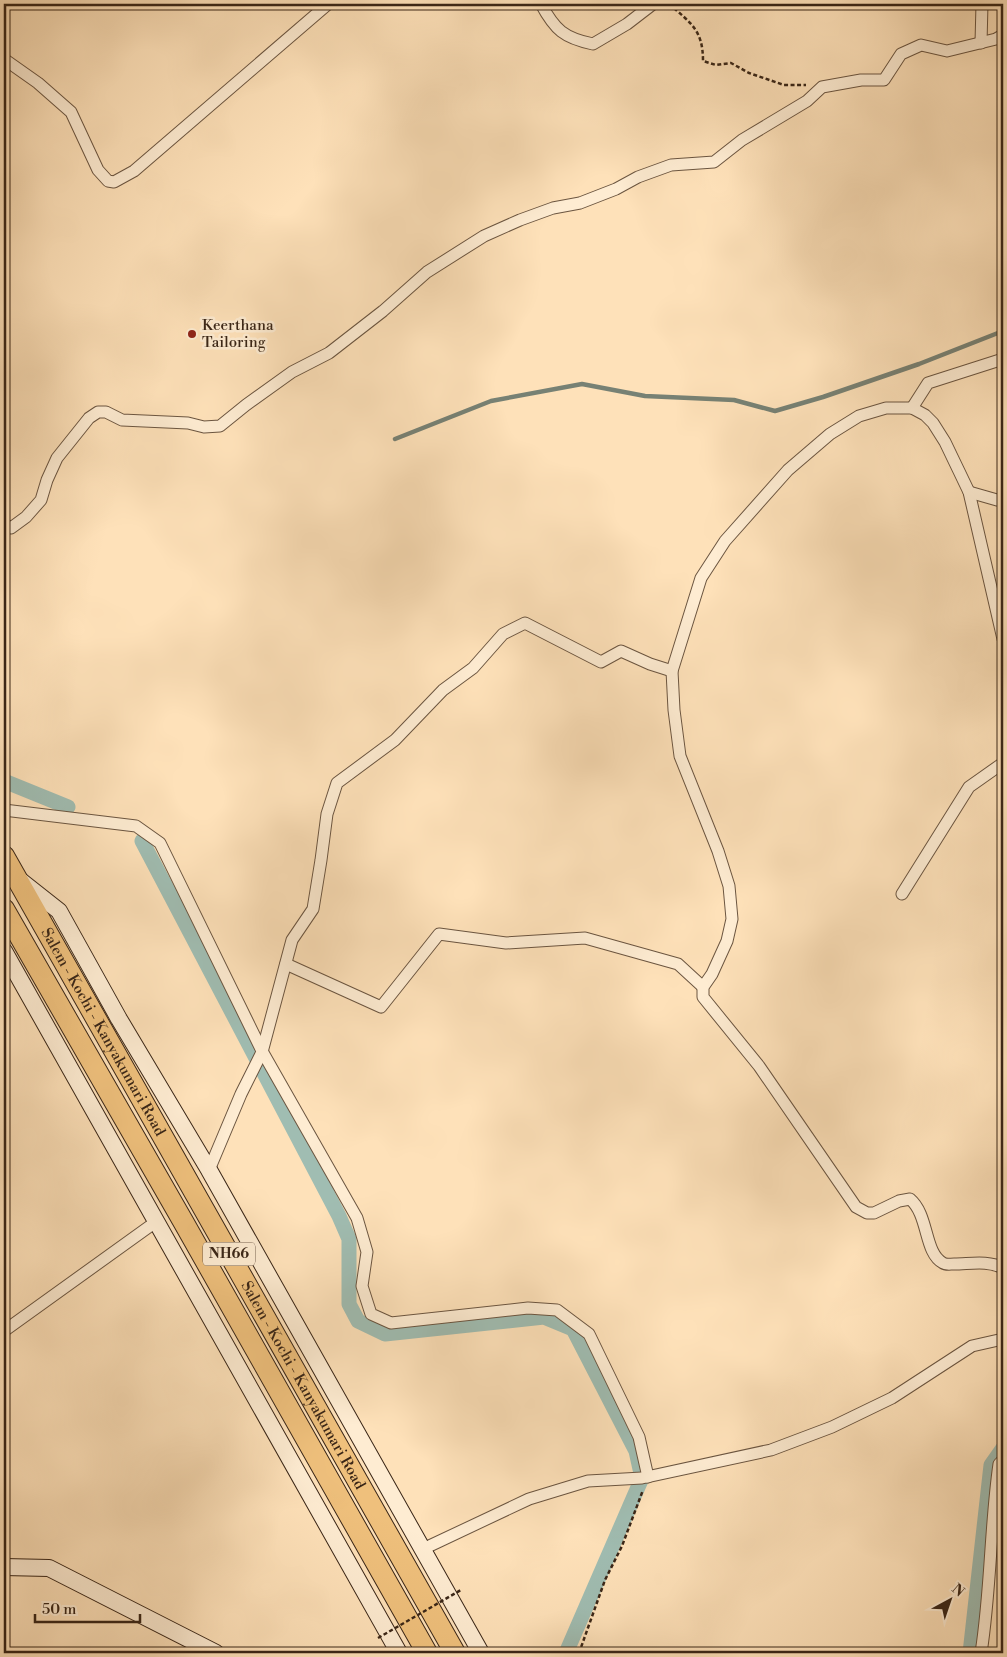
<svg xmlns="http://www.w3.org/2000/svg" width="1007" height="1657" font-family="'Libre Bodoni',serif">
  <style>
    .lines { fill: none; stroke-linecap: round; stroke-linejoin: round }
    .stream { stroke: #778174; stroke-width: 4.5 }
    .canal { stroke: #a0bdb2; stroke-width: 15 }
    .street-casing { stroke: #6b5540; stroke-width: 13 }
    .secondary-casing { stroke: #3a2617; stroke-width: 18 }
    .highway-casing { stroke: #3a2617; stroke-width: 22 }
    .path { stroke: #3a2617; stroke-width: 2.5; stroke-dasharray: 4 2.5; stroke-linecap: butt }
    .street { stroke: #feecd2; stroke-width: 11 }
    .secondary { stroke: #feecd2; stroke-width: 16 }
    .highway { stroke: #efc07c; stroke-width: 20 }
    .path-bridge { stroke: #3a2617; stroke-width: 2.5; stroke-dasharray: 4 2.5; stroke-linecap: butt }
    .poi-dot { fill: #8f2418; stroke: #feecd2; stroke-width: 2 }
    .labels { text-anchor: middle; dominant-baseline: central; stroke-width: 5; stroke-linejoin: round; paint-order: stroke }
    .shield { fill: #feecd2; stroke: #75614f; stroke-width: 1 }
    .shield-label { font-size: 14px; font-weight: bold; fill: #3a2617 }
    .poi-label { font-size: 15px; fill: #3a2617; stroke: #feecd2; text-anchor: start }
    .street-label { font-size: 15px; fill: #3a2617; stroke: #feecd2 }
  </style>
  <rect width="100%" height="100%" fill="#fee1b9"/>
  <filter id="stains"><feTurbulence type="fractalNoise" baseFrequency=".004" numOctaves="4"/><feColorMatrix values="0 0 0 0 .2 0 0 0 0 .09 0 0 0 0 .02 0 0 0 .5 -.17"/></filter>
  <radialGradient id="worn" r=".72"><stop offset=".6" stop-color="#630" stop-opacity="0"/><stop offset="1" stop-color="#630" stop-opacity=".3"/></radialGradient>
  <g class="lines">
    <polyline class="stream" points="395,439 491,401 582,384 645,396 734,400 775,411 823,397 919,364 1003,331"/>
    <g class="canal">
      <polyline points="4,781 68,807"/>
      <polyline points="142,841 339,1216 349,1239 349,1304 358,1321 385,1334 544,1317 573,1329 636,1451 642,1478 566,1653"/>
      <polyline points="970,1653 991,1465 1003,1448"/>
    </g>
    <defs>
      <g id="street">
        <path d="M 541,4 C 555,30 564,38 593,44 L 627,24 L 653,4"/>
        <polyline points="981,43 982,4"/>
        <polyline points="4,59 38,83 71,112 98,170 108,181 114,182 134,171 328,4"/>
        <polyline points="912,408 928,383 1003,359"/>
        <polyline points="969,492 997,500 1003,500"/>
        <polyline points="4,525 11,528 26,517 41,500 47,480 57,458 89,418 98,412 106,412 122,420 188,423 204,427 220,426 246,405 292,372 329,353 383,311 427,272 484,236 520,220 553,208 580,203 616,189 638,177 671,165 714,162 742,140 807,101 822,87 861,80 884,80 901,54 921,45 947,51 996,39 1003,35"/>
        <path d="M 1003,639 L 969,492 L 945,442 L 933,423 L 925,415 L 912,408 L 886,408 L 859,416 L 830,434 L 788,470 L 725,541 L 701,578 L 672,671 L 674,710 L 680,756 L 718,851 L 729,886 L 732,919 L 727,941 L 712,974 L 703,987 L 703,997 L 759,1066 L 856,1207 L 867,1213 L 874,1213 L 899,1201 L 910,1199 C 929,1215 924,1253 943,1263 C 946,1265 950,1264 954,1264 C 970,1264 988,1260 1003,1268"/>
        <polyline points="4,810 136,826 160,843 262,1051 357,1218 367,1252 362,1286 371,1314 391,1323 528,1308 557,1310 589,1334 639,1437 648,1477"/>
        <polyline points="902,894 969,787 1003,763"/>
        <polyline points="286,964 381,1007 439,934 506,943 585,938 678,964 703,987"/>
        <polyline points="209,1170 241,1094 262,1052 292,940 313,909 321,860 327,814 337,783 395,740 443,690 473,668 503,634 525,623 601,662 621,651 650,664 672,671"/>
        <polyline points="4,1331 157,1221"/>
        <polyline points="423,1549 529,1499 588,1481 642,1478 771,1450 832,1427 892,1398 972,1346 1003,1339"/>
        <path d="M 981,1653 C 991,1590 990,1526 999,1464 L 1003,1460"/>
      </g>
      <g id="secondary">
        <polyline points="21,881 59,911 119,1019 209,1170 481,1653"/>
        <polyline points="4,951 399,1653"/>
        <polyline points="4,1567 49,1568 216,1653"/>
      </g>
      <g id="highway">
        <path id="s1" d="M 4,856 L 455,1653"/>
        <polyline points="4,909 184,1223 427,1653"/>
      </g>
    </defs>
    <use href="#street" class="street-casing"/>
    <use href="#secondary" class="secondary-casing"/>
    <use href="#highway" class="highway-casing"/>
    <g class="path">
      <path d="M 669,4 C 691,23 703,30 703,61 L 716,65 L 731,63 L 749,73 L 784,85 L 806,85"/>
      <polyline points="579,1653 605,1580 622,1546 643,1490"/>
    </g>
    <use href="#street" class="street"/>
    <use href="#secondary" class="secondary"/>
    <use href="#highway" class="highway"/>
    <polyline class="path-bridge" points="378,1638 461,1590"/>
  </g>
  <circle class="poi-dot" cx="192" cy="334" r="5"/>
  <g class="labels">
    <rect class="shield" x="203" y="1242.5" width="52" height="23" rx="4"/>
    <g class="shield-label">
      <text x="229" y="1254">NH66</text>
    </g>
    <g class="poi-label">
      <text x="202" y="325">Keerthana<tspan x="202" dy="17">Tailoring</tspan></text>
    </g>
    <g class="street-label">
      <text stroke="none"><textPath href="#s1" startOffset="202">Salem - Kochi - Kanyakumari Road</textPath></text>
      <text stroke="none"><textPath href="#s1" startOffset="608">Salem - Kochi - Kanyakumari Road</textPath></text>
    </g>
  </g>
  <rect width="1007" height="1657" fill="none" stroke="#fee1b9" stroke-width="20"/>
  <rect x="5" y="5" width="997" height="1647" fill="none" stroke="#3a2617" stroke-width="2.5"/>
  <rect x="10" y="10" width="987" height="1637" fill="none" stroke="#3a2617"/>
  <g transform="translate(950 1600) rotate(40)" stroke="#feecd2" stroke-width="4" paint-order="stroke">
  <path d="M0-4L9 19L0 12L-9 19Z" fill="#3a2617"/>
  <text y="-8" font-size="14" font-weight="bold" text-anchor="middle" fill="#3a2617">N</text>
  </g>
  <path d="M35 1614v8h105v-8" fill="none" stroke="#3a2617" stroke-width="2.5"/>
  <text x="42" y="1614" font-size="15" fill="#3a2617" stroke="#feecd2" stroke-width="4" paint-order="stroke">50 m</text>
  <rect width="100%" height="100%" filter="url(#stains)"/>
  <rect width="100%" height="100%" fill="url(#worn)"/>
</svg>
